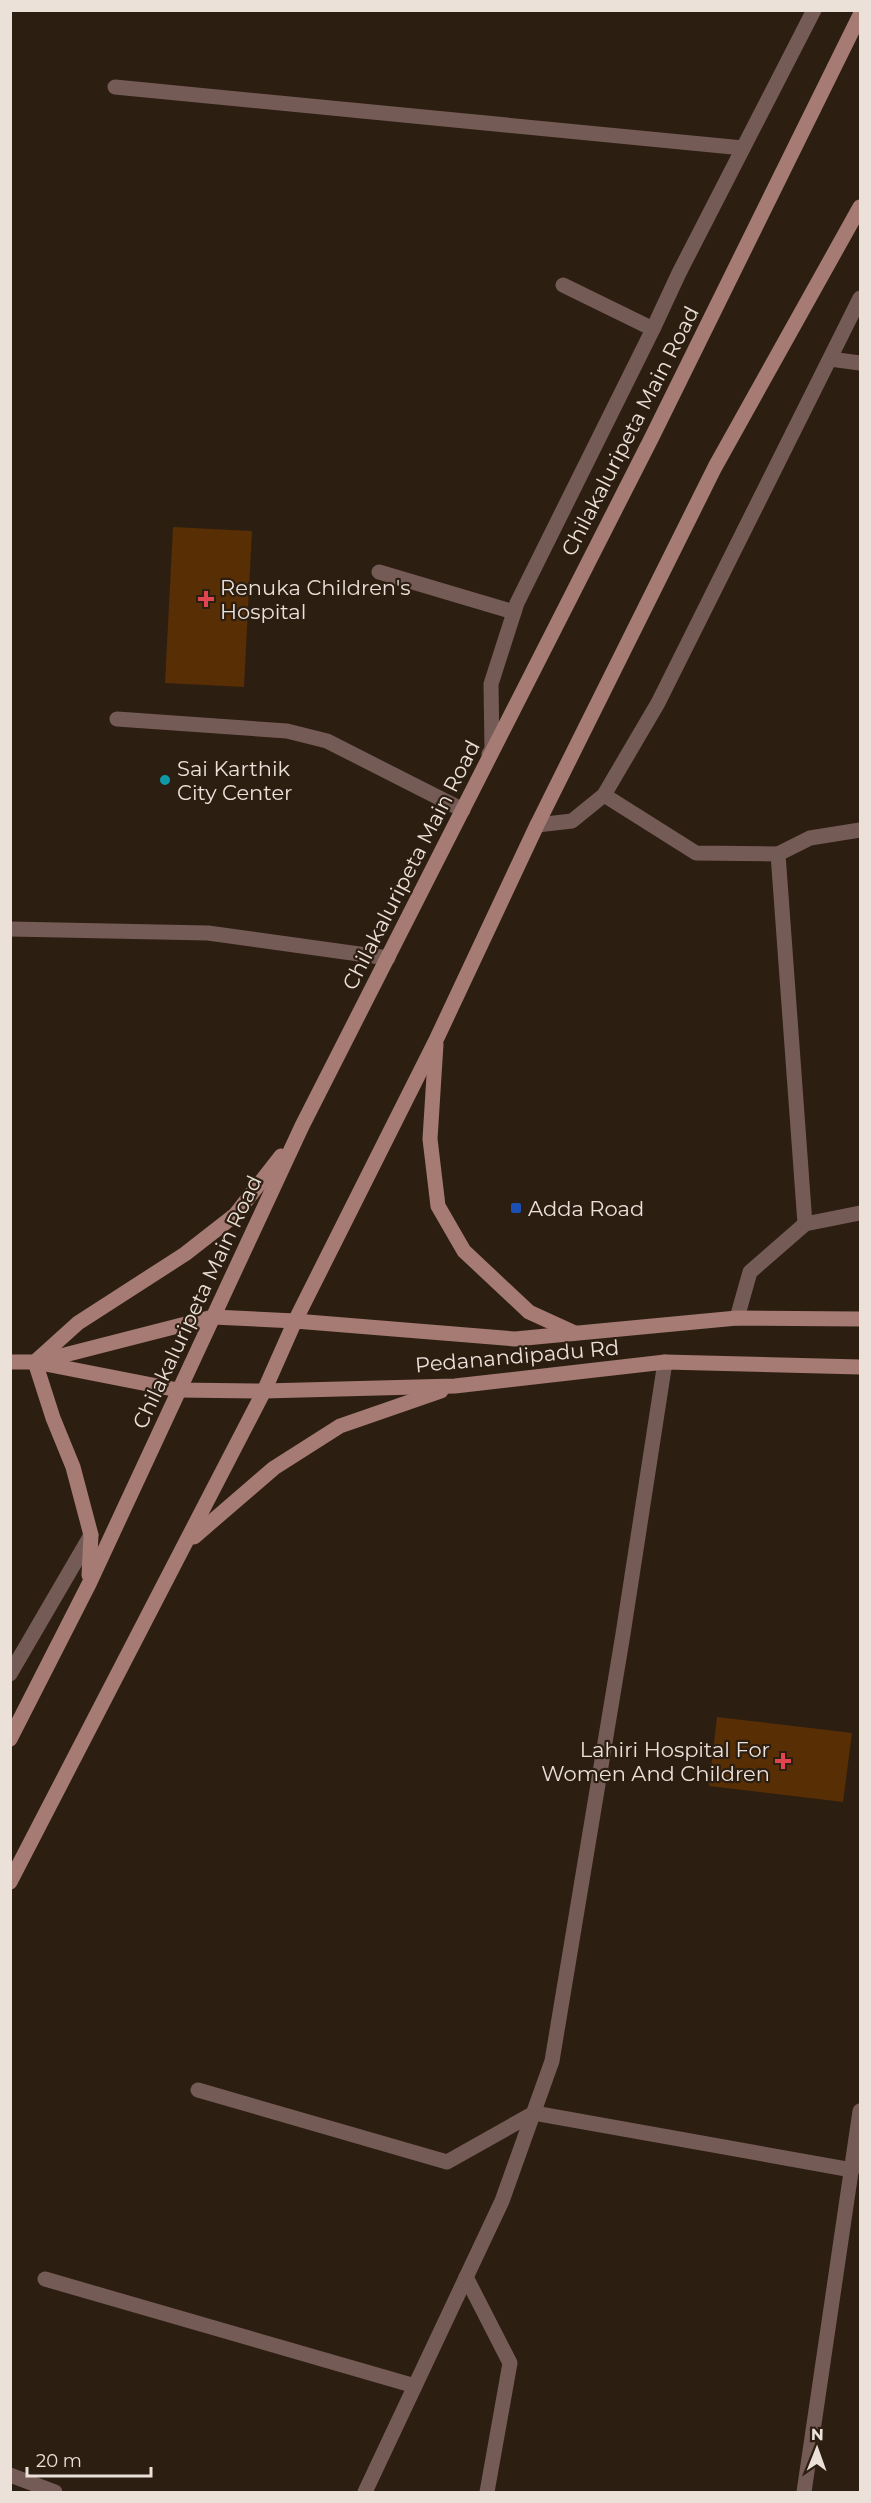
<svg xmlns="http://www.w3.org/2000/svg" width="871" height="2503" font-family="Montserrat,sans-serif">
  <style>
    .building { fill: #582e04 }
    .lines { fill: none; stroke-linecap: round; stroke-linejoin: round }
    .service { stroke: #755b56; stroke-width: 15 }
    .minor { stroke: #755b56; stroke-width: 15 }
    .secondary { stroke: #a57b73; stroke-width: 15 }
    .health-dot { fill: #e0444e; stroke: #2d1e12; stroke-width: 2 }
    .culture-dot { fill: #0f9aa8; stroke: #2d1e12; stroke-width: 2 }
    .transit-dot { fill: #1a4fb4; stroke: #2d1e12; stroke-width: 2 }
    .labels { text-anchor: middle; dominant-baseline: central; stroke-width: 4.5; stroke-linejoin: round; paint-order: stroke }
    .street-label { font-size: 21px; fill: #ebe1d9; stroke: #2d1e12 }
    .poi-label { font-size: 21px; fill: #ebe1d9; stroke: #2d1e12; text-anchor: start }
  </style>
  <rect width="100%" height="100%" fill="#2d1e12"/>
  <g class="building">
    <polygon points="173,527 252,531 244,687 165,683"/>
    <polygon points="717,1717 852,1733 843,1802 709,1786"/>
  </g>
  <g class="lines">
    <g class="service">
      <polyline points="563,285 653,329"/>
      <polyline points="830,359 860,363"/>
      <polyline points="489,754 492,749 491,684 517,603 653,329 679,273 814,10"/>
      <polyline points="604,795 696,853 778,854"/>
      <polyline points="537,825 572,821 604,795 658,703 860,298"/>
    </g>
    <g class="minor">
      <polyline points="115,87 743,148"/>
      <polyline points="379,572 514,612"/>
      <polyline points="117,719 287,731 327,741 463,810"/>
      <polyline points="10,929 208,933 388,958"/>
      <polyline points="805,1224 778,854 810,838 860,830"/>
      <polyline points="737,1318 750,1272 805,1224 860,1213"/>
      <polyline points="10,1674 91,1535"/>
      <polyline points="198,2090 447,2162 534,2113 852,2170"/>
      <polyline points="466,2277 510,2363 487,2492"/>
      <polyline points="45,2279 415,2386"/>
      <polyline points="10,2475 55,2492"/>
      <polyline points="365,2492 502,2201 552,2061 623,1634 665,1362"/>
      <polyline points="804,2492 860,2111"/>
    </g>
    <g class="secondary">
      <polyline points="436,1044 430,1139 438,1206 464,1251 529,1312 575,1333"/>
      <polyline points="37,1360 78,1323 185,1254 235,1215 281,1156"/>
      <polyline points="41,1361 213,1317 295,1321 515,1339 737,1318 860,1319"/>
      <polyline points="10,1362 35,1362 178,1390 264,1391 455,1386 665,1362 860,1367"/>
      <polyline points="35,1362 53,1418 73,1467 91,1535 89,1575"/>
      <polyline points="194,1537 274,1468 340,1426 441,1391"/>
      <polyline points="10,1739 89,1584 302,1126 652,437 860,15"/>
      <polyline points="10,1882 264,1391 295,1321 437,1038 537,825 715,467 860,207"/>
    </g>
  </g>
  <g class="health-dot">
    <path d="M203 590h6v6h6v6h-6v6h-6v-6h-6v-6h6z"/>
    <path d="M780 1752h6v6h6v6h-6v6h-6v-6h-6v-6h6z"/>
  </g>
  <circle class="culture-dot" cx="165" cy="780" r="6"/>
  <rect class="transit-dot" x="510" y="1202" width="12" height="12" rx="3"/>
  <g class="labels">
    <g class="street-label">
      <text transform="translate(630 431) rotate(-63)">Chilakaluripeta Main Road</text>
      <text transform="translate(411 865) rotate(-63)">Chilakaluripeta Main Road</text>
      <text transform="translate(197 1302) rotate(-65)">Chilakaluripeta Main Road</text>
      <text transform="translate(517 1356) rotate(-5)">Pedanandipadu Rd</text>
    </g>
    <g class="poi-label">
      <text x="220" y="587">Renuka Children's<tspan x="220" dy="24">Hospital</tspan></text>
      <text x="177" y="768">Sai Karthik<tspan x="177" dy="24">City Center</tspan></text>
      <text x="528" y="1208">Adda Road</text>
      <text x="770" y="1749" text-anchor="end">Lahiri Hospital For<tspan x="770" dy="24">Women And Children</tspan></text>
    </g>
  </g>
  <rect width="871" height="2503" fill="none" stroke="#ebe1d9" stroke-width="24"/>
  <g transform="translate(817 2449) rotate(1)" stroke="#2d1e12" stroke-width="4.5" paint-order="stroke">
  <path d="M0-4.5L10 22L0 15L-10 22Z" fill="#ebe1d9"/>
  <text y="-9" font-size="16" font-weight="bold" text-anchor="middle" fill="#ebe1d9">N</text>
  </g>
  <path d="M27 2467v9h124v-9" fill="none" stroke="#ebe1d9" stroke-width="3"/>
  <text x="36" y="2467" font-size="18" fill="#ebe1d9" stroke="#2d1e12" stroke-width="4.5" paint-order="stroke">20 m</text>
</svg>
